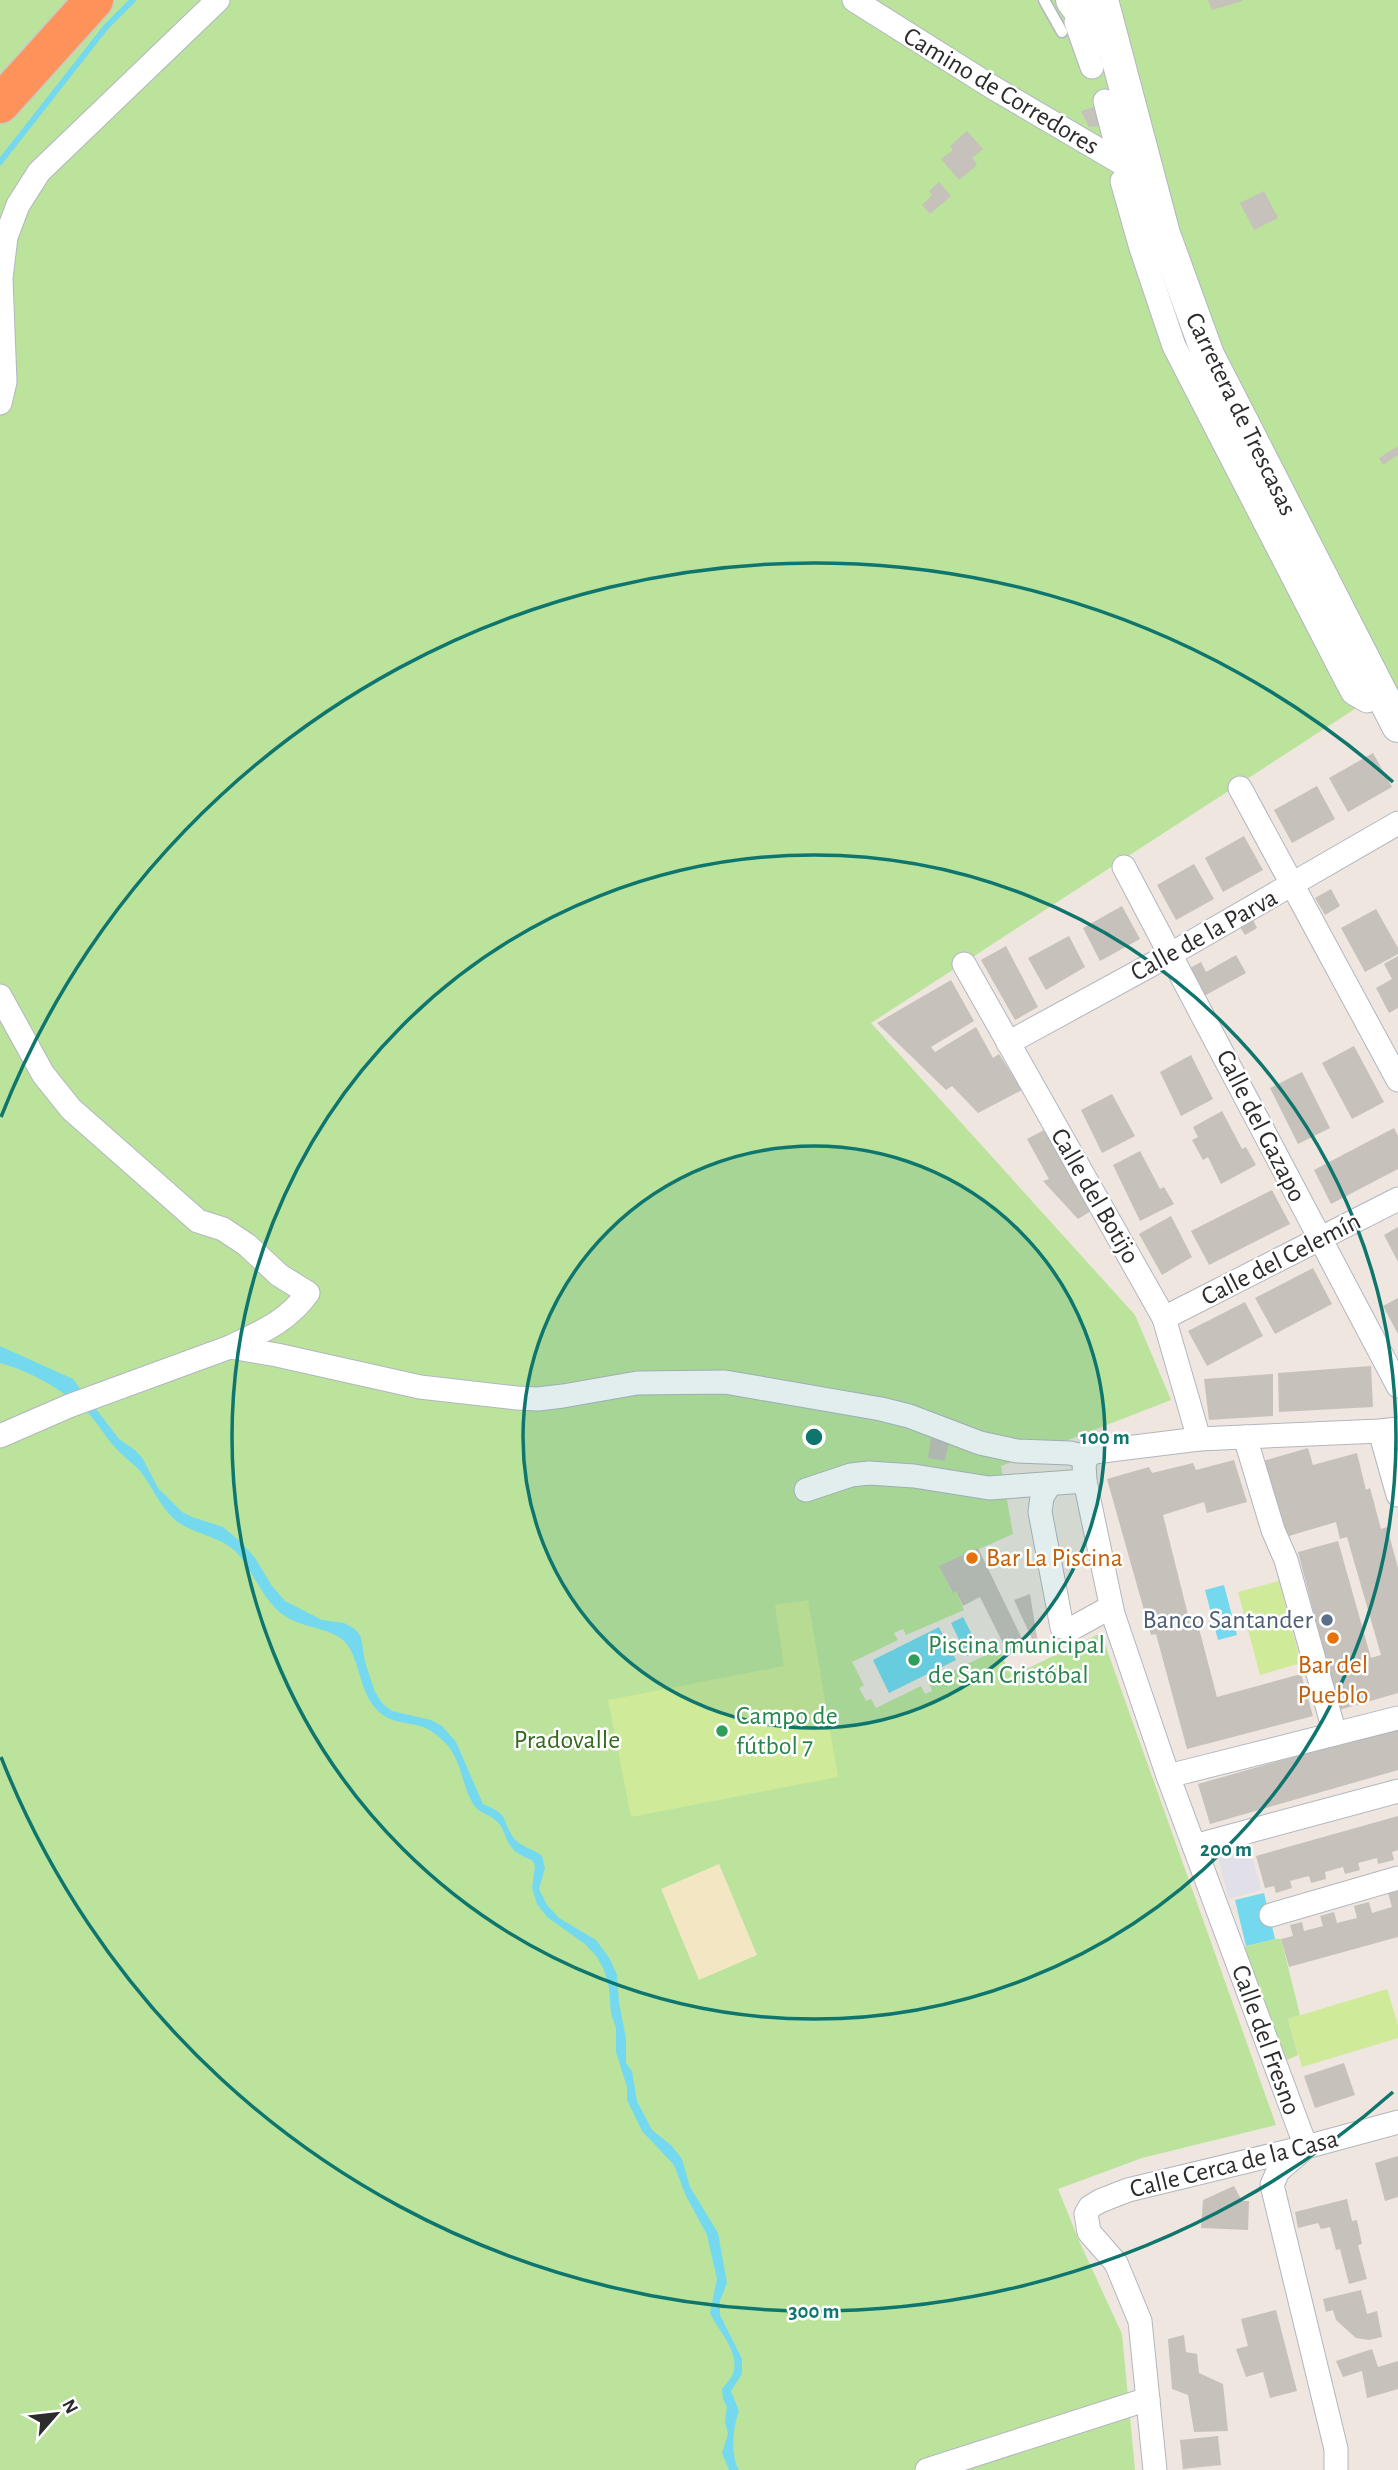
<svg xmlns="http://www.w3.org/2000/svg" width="1398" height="2470" font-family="'Alegreya Sans',sans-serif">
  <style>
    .industrial { fill: #e1dfe7 }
    .green { fill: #bbe39c }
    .sand { fill: #f2e6c3 }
    .pitch { fill: #cfea98 }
    .water { fill: #74d9ee }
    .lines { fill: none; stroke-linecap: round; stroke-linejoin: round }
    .stream { stroke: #74d9ee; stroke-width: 6 }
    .building { fill: #c6c1ba }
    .lane-casing { stroke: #b2b6c0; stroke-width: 13 }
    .street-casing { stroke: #b2b6c0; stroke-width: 25 }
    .secondary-casing { stroke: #b2b6c0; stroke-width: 34 }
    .highway-casing { stroke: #c8c8c8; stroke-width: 41 }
    .lane { stroke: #fff; stroke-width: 10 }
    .street { stroke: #fff; stroke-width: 23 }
    .secondary { stroke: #fff; stroke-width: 32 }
    .highway { stroke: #fd925b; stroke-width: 38 }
    .ring { fill: none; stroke: #0f766e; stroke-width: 3.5 }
    .food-dot { fill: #e8710a; stroke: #fff; stroke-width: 2.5 }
    .service-dot { fill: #5c6f8a; stroke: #fff; stroke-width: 2.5 }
    .leisure-dot { fill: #2e9e5b; stroke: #fff; stroke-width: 2.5 }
    .labels { text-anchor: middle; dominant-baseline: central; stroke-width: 5; stroke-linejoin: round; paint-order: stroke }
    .street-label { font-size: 26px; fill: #2c2c2c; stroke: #fff }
    .food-label { font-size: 26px; fill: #c56008; stroke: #fff; text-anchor: start }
    .service-label { font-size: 26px; fill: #4e5e75; stroke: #fff; text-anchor: end }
    .leisure-label { font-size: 26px; fill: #27864d; stroke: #fff; text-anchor: start }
    .park-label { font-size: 26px; fill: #336a1b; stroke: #fff }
    .centre { fill: #0f766e; stroke: #fff; stroke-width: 3.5 }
    .ring-label { font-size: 21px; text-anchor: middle; font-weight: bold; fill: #0f766e; stroke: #fff; stroke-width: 5; stroke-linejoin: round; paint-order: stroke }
  </style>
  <rect width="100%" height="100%" fill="#eee6df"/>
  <polygon class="industrial" points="1248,1841 1261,1890 1229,1899 1216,1850"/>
  <g class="green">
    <polygon points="0,0 1398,0 1398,741 1367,701 871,1023 1135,1315 1171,1400 1001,1466 1013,1534 940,1566 952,1592 956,1591 964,1610 906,1635 903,1629 894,1633 898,1640 852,1662 864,1685 859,1688 866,1701 871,1699 876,1708 921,1686 925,1694 932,1691 929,1683 998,1649 1012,1676 1101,1633 1276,2125 1142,2158 1058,2189 1080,2243 1122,2334 1135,2470 0,2470"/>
    <polygon points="1275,1939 1281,1939 1300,2015 1288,2019 1298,2055 1287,2060 1243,1947"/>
  </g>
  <polygon class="sand" points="719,1864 757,1955 699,1980 661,1889"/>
  <g class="pitch">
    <polygon points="1279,1581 1301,1663 1260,1675 1238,1592"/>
    <polygon points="808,1600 838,1777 631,1817 608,1700 784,1666 775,1605"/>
    <polygon points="1387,1989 1398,2025 1398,2038 1302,2067 1288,2019"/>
  </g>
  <g class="water">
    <path d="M 0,1346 L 73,1379 L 119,1439 L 135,1450 L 143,1459 L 158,1488 L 182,1512 L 192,1517 L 223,1527 L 241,1542 L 255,1558 L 272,1586 L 285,1601 L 322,1620 L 344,1623 L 355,1629 L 361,1637 L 365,1662 L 375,1692 L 382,1703 L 392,1711 L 431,1720 L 442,1726 L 456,1742 L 483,1804 C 511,1816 500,1817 513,1837 C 520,1847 534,1849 542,1856 L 545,1868 L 539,1889 L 547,1905 L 559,1918 L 596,1940 L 610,1959 L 617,1975 L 619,2003 L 626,2038 L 626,2063 L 632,2071 L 637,2101 L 652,2130 L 671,2145 L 682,2159 L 690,2187 L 718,2233 L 727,2283 L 720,2301 L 720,2315 L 742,2359 L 742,2374 L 731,2391 L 739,2411 C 733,2426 730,2455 739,2470 L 729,2470 L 722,2453 L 728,2434 L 725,2422 L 727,2407 L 723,2399 L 722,2389 C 726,2384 733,2377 734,2370 C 738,2350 718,2330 710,2313 L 717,2279 L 707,2235 L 686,2196 L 674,2165 L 642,2131 L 627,2100 L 627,2087 L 616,2052 L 616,2028 L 611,2014 L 609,1987 L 604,1970 L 597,1957 L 585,1944 L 547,1917 L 537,1904 L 532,1888 L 535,1866 L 532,1860 C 499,1849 511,1831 494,1819 C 484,1811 478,1814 471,1800 C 462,1783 461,1762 448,1746 C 442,1739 432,1730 423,1727 C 409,1722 396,1724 383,1715 C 357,1696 362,1659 344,1641 C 329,1627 300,1628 282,1614 C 262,1598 254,1573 238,1554 C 221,1535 192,1535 174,1519 C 159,1505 152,1486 140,1471 C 132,1462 121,1455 113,1445 C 103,1434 95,1418 83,1408 C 59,1388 30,1371 0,1363 Z"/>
    <polygon points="1224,1585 1237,1635 1218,1640 1205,1590"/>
    <polygon points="963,1617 980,1650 967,1656 951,1623"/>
    <polygon points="939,1627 956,1660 889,1693 873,1660"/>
    <polygon points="1264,1893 1275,1939 1246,1946 1235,1900"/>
  </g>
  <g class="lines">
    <polyline class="stream" points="0,162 106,27 133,0"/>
  </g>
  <g class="building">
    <polygon points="1208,0 1242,0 1242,1 1212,10"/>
    <polygon points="1094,107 1099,126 1089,127 1081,111"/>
    <polygon points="967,131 983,149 972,158 977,165 959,180 941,159 953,150 950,146"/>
    <polygon points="939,182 951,196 930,214 922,205 932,195 929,191"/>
    <polygon points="1264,191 1278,218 1254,230 1240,203"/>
    <polygon points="1398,446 1398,455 1383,465 1379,458"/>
    <polygon points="1373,753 1392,787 1348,812 1329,778"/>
    <polygon points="1317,786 1335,819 1292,843 1274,810"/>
    <polygon points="1244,836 1263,870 1223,892 1205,858"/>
    <polygon points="1194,864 1214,899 1176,920 1157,885"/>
    <polygon points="1331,889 1340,906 1325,915 1315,898"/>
    <polygon points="1122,906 1140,939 1100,961 1083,928"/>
    <polygon points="1376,909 1398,948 1398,954 1365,972 1341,928"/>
    <polygon points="1253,920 1257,928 1245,935 1240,927"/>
    <polygon points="1069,936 1085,967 1046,990 1028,958"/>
    <polygon points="1006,946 1038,1007 1015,1020 981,960"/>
    <polygon points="1236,955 1246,973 1204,996 1190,968 1201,962 1206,972"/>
    <polygon points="1398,956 1398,1008 1389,1013 1376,988 1392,979 1384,964"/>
    <polygon points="951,980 974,1021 931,1047 935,1052 976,1027 993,1058 999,1054 1022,1090 978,1113 952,1086 946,1090 877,1023"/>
    <polygon points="1354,1046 1384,1102 1352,1119 1322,1063"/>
    <polygon points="1191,1055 1213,1099 1181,1116 1160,1072"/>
    <polygon points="1302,1072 1330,1128 1298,1144 1270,1088"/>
    <polygon points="1112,1094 1135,1136 1102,1153 1081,1110"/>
    <polygon points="1222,1111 1242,1149 1246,1147 1256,1165 1221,1184 1208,1157 1203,1160 1192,1140 1198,1137 1193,1127"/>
    <polygon points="1048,1128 1091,1211 1078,1219 1043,1181 1049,1179 1027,1139"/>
    <polygon points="1394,1128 1398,1136 1398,1169 1331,1204 1314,1170"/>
    <polygon points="1140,1151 1160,1189 1164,1187 1174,1204 1140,1221 1113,1165"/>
    <polygon points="1272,1190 1290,1224 1209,1265 1191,1231"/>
    <polygon points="1171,1216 1192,1257 1162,1275 1139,1234"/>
    <polygon points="1398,1227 1398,1262 1384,1235"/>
    <polygon points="1313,1268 1332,1304 1275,1334 1255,1298"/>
    <polygon points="1398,1298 1398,1334 1383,1306"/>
    <polygon points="1245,1302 1263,1336 1207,1366 1188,1331"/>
    <polygon points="1371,1366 1373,1407 1279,1412 1278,1373"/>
    <polygon points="1273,1374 1273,1416 1209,1420 1204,1379"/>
    <polygon points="931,1438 949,1441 945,1461 928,1458"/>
    <polygon points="1308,1448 1313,1465 1357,1453 1366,1490 1370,1488 1381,1529 1387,1527 1398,1568 1398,1693 1339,1710 1298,1552 1338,1541 1371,1658 1381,1655 1347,1537 1340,1539 1336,1522 1289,1536 1273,1500 1263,1461"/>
    <polygon points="1234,1460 1247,1502 1207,1513 1204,1502 1163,1515 1190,1623 1197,1621 1217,1697 1301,1674 1313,1716 1187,1749 1156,1634 1151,1635 1107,1479 1149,1467 1152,1473 1193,1463 1196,1470"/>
    <polygon points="978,1548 1026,1647 1009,1655 980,1597 963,1606 956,1591 953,1593 939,1566"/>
    <polygon points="1030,1594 1040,1656 1014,1600"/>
    <polygon points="1398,1727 1398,1770 1210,1824 1198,1784"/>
    <polygon points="1398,1816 1398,1850 1392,1852 1394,1860 1378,1864 1377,1858 1358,1863 1360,1870 1345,1874 1343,1867 1325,1872 1326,1879 1311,1883 1309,1876 1290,1881 1292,1888 1276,1893 1274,1886 1265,1888 1256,1856"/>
    <polygon points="1398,1891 1398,1937 1289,1967 1281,1939 1293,1936 1290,1925 1302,1922 1304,1931 1323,1926 1320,1916 1334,1912 1337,1923 1357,1918 1354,1906 1369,1902 1372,1913 1392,1907 1388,1893"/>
    <polygon points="1344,2063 1355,2095 1315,2108 1304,2076"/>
    <polygon points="1398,2156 1398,2197 1385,2201 1375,2163"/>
    <polygon points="1234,2186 1242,2201 1249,2201 1248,2230 1201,2228 1203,2200"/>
    <polygon points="1347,2199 1352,2221 1357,2220 1362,2244 1358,2245 1367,2279 1349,2284 1340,2249 1336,2250 1330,2227 1321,2229 1318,2223 1298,2228 1295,2212"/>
    <polygon points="1361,2290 1367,2314 1377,2311 1382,2337 1369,2340 1356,2338 1336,2320 1333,2310 1326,2312 1323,2299"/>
    <polygon points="1276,2310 1297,2391 1270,2398 1263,2372 1246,2377 1236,2349 1248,2346 1241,2319"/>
    <polygon points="1184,2335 1186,2352 1197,2354 1199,2373 1223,2384 1228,2431 1194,2432 1188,2395 1172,2389 1168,2339"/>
    <polygon points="1372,2349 1378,2367 1398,2361 1398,2389 1367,2398 1362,2371 1343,2377 1336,2361"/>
    <polygon points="1218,2436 1221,2465 1183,2469 1180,2440"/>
  </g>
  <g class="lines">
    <defs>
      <polyline id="lane" points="1044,0 1062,32"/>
      <g id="street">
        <polyline points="854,0 992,87 1147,178"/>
        <polyline points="1076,22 1092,67"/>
        <polyline points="1105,101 1118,152"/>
        <polyline points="1122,181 1141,248 1174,346 1348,684 1353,693 1367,701"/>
        <polyline points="0,403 5,382 1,278 6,237 18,205 39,172 218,0"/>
        <polyline points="1240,788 1398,1080"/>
        <polyline points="1124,867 1398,1386"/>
        <polyline points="964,964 1164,1318 1199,1439"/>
        <path d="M 0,996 L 43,1074 L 71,1109 L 198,1221 L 223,1229 L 247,1245 L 279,1275 L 308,1293 C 287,1322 261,1332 230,1347"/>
        <polyline points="1008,1043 1171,954 1398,823"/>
        <polyline points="1164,1318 1398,1199"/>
        <polyline points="1380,1431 1398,1495"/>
        <polyline points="0,1436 69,1406 230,1347 277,1355 420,1387 517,1398 538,1399 563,1396 637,1383 725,1382 881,1409 909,1416 980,1443 1017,1451 1070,1453 1087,1457 1094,1452 1199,1439 1380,1431 1398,1429"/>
        <polyline points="1245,1437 1273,1530 1286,1560 1335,1734"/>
        <polyline points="1087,1457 1084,1464 1085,1481 1113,1614 1168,1776 1306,2147 1278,2171 1272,2185 1336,2449 1336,2470"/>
        <polyline points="1050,1484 1042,1497 1040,1512 1062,1627 1071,1629 1111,1607"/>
        <polyline points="806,1490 851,1475 869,1473 914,1476 989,1488 1085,1481"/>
        <polyline points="1168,1776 1398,1718"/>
        <polyline points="1194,1846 1398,1791"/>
        <polyline points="1271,1915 1398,1878"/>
        <polyline points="927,2470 1148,2399"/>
        <polyline points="1155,2470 1140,2321 1116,2263 1089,2232 1086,2214 1090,2207 1100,2201 1128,2190 1306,2147 1398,2122"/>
      </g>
      <g id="secondary">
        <polyline points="1072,0 1101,40"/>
        <polyline points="1102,0 1164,234 1208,355 1398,726"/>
      </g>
      <polyline id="highway" points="0,104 94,0"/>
    </defs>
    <use href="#lane" class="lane-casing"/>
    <use href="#street" class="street-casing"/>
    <use href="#secondary" class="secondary-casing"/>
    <use href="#highway" class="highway-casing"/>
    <use href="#lane" class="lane"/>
    <use href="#street" class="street"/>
    <use href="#secondary" class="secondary"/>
    <use href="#highway" class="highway"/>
  </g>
  <circle cx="814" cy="1437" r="291" fill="#0f766e" fill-opacity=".12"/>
  <g class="ring">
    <circle cx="814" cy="1437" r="291"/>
    <circle cx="814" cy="1437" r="582"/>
    <path d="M1393 2092A874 874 0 0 1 1 1757M1 1117A874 874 0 0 1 1393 782"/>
  </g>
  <g class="food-dot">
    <circle cx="972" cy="1558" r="7"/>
    <circle cx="1333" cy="1638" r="7"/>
  </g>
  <circle class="service-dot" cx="1327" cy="1620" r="7"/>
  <g class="leisure-dot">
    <circle cx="914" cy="1660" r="7"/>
    <circle cx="722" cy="1731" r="7"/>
  </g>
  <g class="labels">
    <g class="street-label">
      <text transform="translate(1001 91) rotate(31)">Camino de Corredores</text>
      <text transform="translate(1241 414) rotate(64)">Carretera de Trescasas</text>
      <text transform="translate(1204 935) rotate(-29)">Calle de la Parva</text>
      <text transform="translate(1261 1126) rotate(63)">Calle del Gazapo</text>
      <text transform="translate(1095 1196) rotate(60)">Calle del Botijo</text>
      <text transform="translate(1281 1259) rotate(-27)">Calle del Celemín</text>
      <text transform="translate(1266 2040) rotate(70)">Calle del Fresno</text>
      <text transform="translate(1234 2164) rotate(-14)">Calle Cerca de la Casa</text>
    </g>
    <g class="food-label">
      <text x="986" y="1558">Bar La Piscina</text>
      <text x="1333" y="1665" text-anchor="middle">Bar del<tspan x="1333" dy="30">Pueblo</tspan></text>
    </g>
    <g class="service-label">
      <text x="1313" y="1620">Banco Santander</text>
    </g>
    <g class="leisure-label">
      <text x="928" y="1645">Piscina municipal<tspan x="928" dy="30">de San Cristóbal</tspan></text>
      <text x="736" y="1716">Campo de<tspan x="736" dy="30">fútbol 7</tspan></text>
    </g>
    <g class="park-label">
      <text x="567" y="1740">Pradovalle</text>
    </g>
  </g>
  <circle cx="814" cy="1437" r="10" class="centre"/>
  <g class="ring-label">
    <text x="1105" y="1444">100 m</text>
    <text x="1226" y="1856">200 m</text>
    <text x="814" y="2318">300 m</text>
  </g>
  <g transform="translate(56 2414) rotate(62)" stroke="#ffffff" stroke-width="5" paint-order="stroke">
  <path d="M0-5L12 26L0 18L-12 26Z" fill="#2c2c2c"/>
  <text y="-10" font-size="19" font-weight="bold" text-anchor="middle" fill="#2c2c2c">N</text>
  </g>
</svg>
